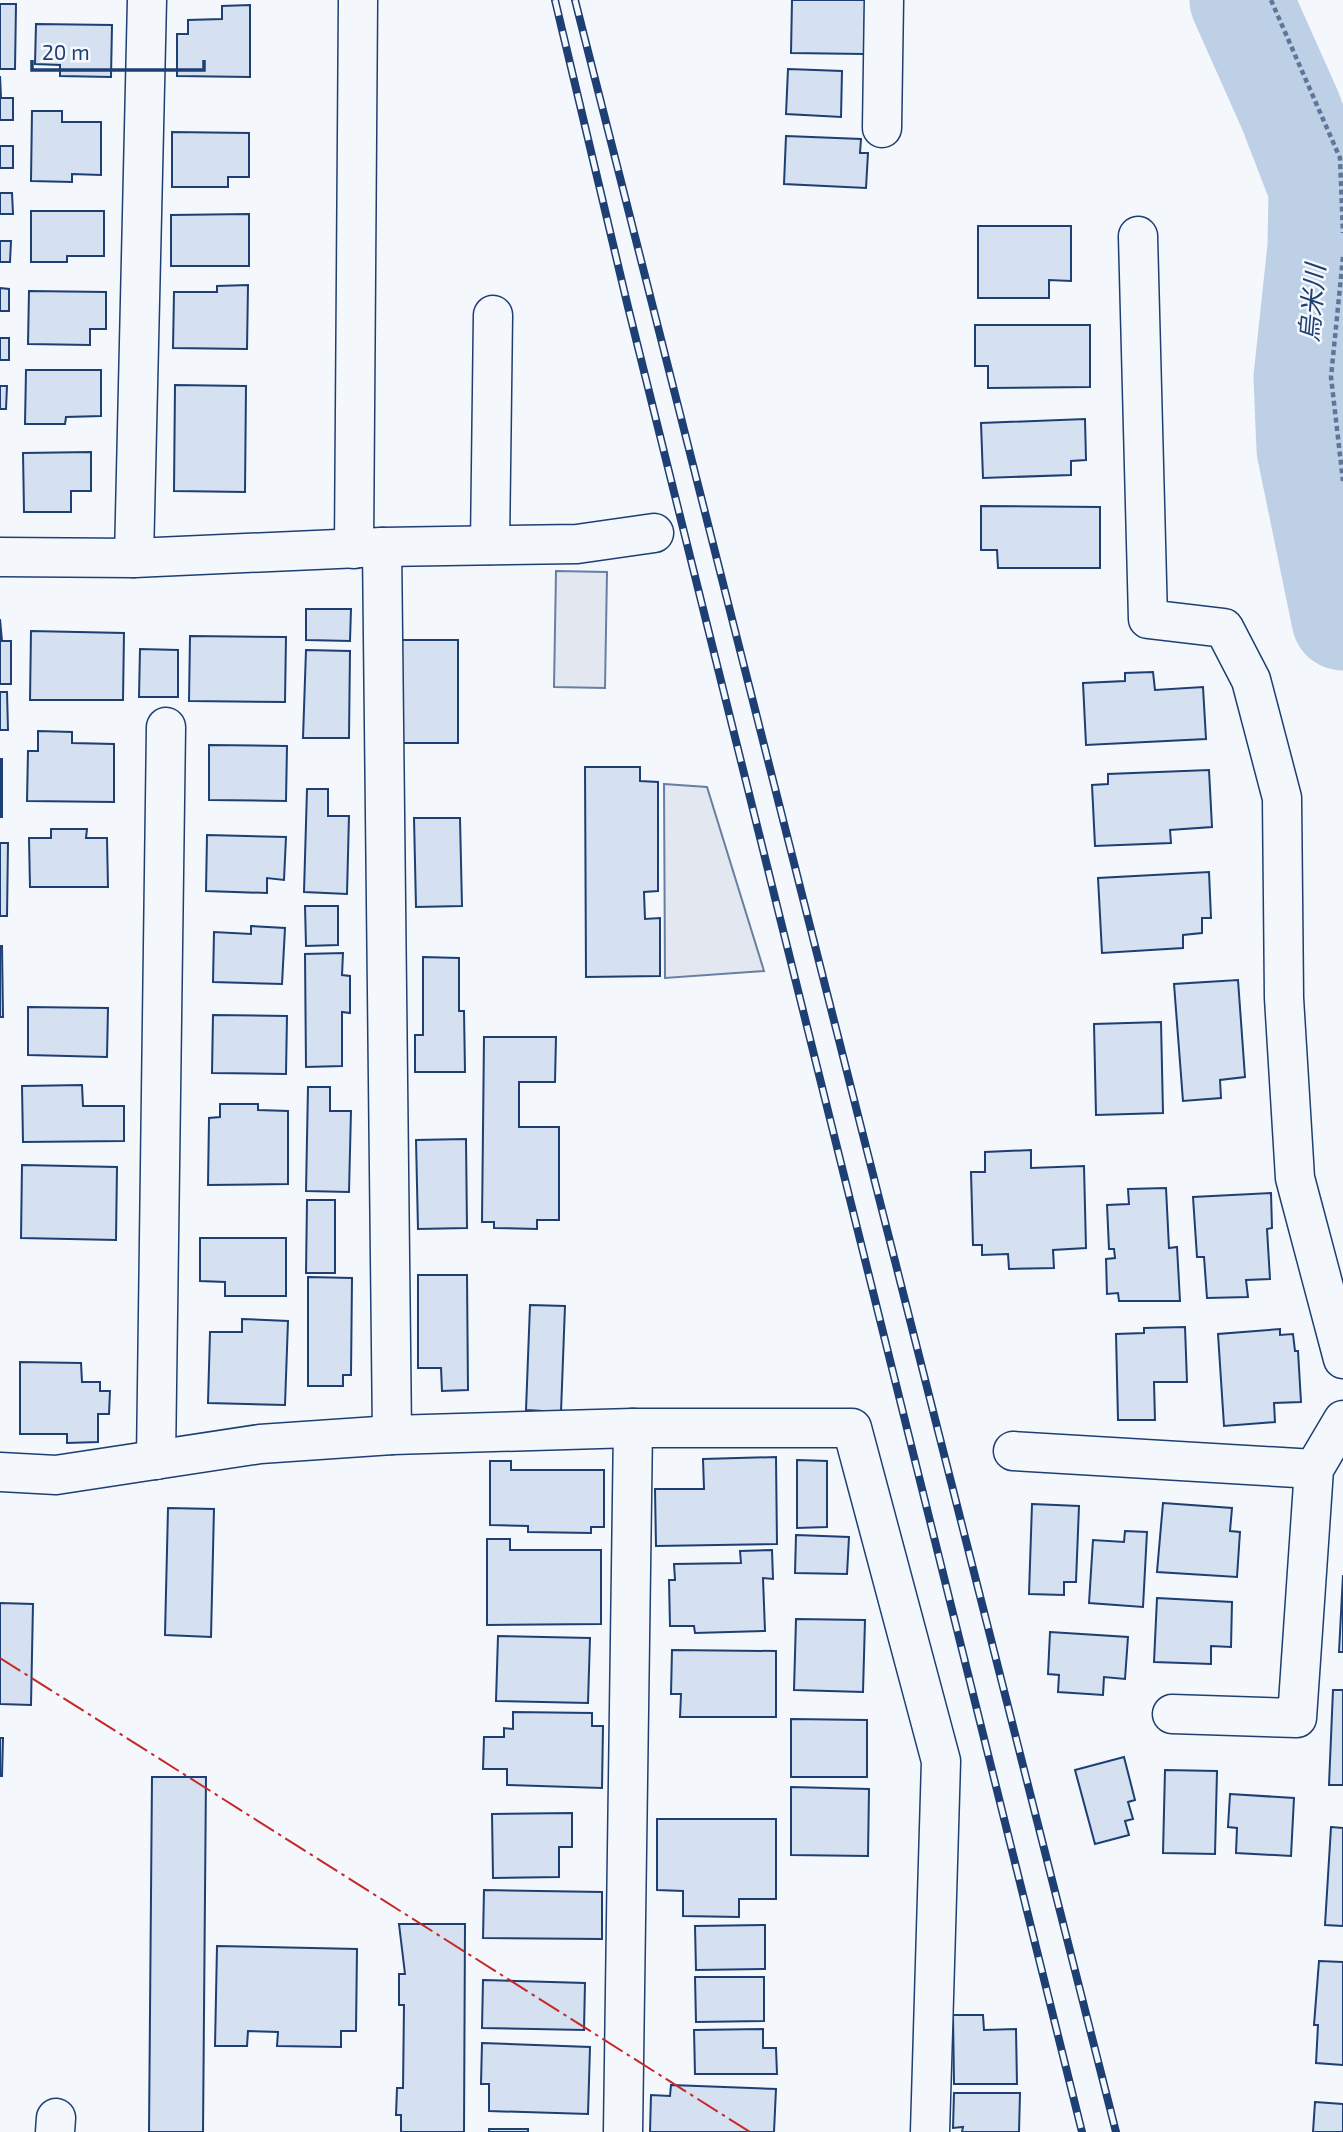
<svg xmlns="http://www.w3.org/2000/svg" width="1343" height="2132" font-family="'Exo 2','Noto Sans JP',sans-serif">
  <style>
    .parking { fill: #e3e8f0; stroke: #687fa3; stroke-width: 2 }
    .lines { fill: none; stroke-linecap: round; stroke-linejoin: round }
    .river { stroke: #bed0e5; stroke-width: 103 }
    .building { fill: #d5e0f0; stroke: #1d3f73; stroke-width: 2 }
    .minor-casing { stroke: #1d3f73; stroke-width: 41 }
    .path { stroke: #5e769c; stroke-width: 4.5; stroke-dasharray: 5 3.5; stroke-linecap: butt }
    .minor { stroke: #f4f7fb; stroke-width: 38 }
    .rail-casing { stroke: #1d3f73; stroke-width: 8 }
    .rail { stroke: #f4f7fb; stroke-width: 5; stroke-dasharray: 16; stroke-linecap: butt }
    .power { stroke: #c62828; stroke-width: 2; stroke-dasharray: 24 5 3.5 5; stroke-linecap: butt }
    .labels { text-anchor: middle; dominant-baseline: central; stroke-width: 5; stroke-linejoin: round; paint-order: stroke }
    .water-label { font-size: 26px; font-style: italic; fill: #1d3f73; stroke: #f4f7fb }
  </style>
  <rect width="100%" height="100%" fill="#f4f7fb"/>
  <g class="parking">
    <polygon points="556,571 607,572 605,688 554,687"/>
    <polygon points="664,784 707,787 764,971 665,978"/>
  </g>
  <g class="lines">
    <polyline class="river" points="1241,0 1290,110 1320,188 1319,247 1305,378 1308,449 1343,619"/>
  </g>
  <g class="building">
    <polygon points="792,0 865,0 864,54 791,53"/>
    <polygon points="0,4 16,4 15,69 0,69"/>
    <polygon points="250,5 250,77 177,76 177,34 188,34 188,20 222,19 222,6"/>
    <polygon points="36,24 112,25 111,77 60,76 60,65 35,64"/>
    <polygon points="788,69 842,71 841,117 786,114"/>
    <polygon points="0,76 1,98 13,98 13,120 0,120"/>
    <polygon points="32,111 62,111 62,122 101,122 101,175 72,174 72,182 31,181"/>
    <polygon points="172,132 249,133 249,177 228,177 228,187 172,187"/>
    <polygon points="786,136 861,139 860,153 868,153 866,188 784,184"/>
    <rect x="0" y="146" width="13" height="22"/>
    <polygon points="0,193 12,193 13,214 0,214"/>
    <polygon points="31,211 104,211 104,256 67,256 67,262 31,262"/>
    <polygon points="249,214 249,266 171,266 171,215"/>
    <polygon points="978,226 1071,226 1071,281 1049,280 1049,298 978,298"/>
    <polygon points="0,241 11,241 10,262 0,262"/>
    <polygon points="248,285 247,349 173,348 174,292 217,292 217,286"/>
    <polygon points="0,288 9,289 9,311 0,311"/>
    <polygon points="29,291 106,292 106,329 90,329 90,345 28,344"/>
    <polygon points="975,325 1090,325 1090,387 988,388 988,366 975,366"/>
    <rect x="0" y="338" width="9" height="22"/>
    <polygon points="26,370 101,370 101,416 66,417 65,424 25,424"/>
    <polygon points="175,385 246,386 245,492 174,491"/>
    <polygon points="0,386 7,386 6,409 0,409"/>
    <polygon points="1085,419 1086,460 1071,461 1071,475 983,478 981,423"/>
    <polygon points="91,452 91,491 71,491 71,512 24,512 23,453"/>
    <polygon points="981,506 1100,507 1100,568 998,568 997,550 981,550"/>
    <polygon points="306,609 351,609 350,641 306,640"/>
    <polygon points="0,619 2,641 11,641 11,684 0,684"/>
    <polygon points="31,631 124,633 123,700 30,700"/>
    <polygon points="190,636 286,637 285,702 189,701"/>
    <rect x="397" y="640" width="61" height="103"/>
    <polygon points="140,649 178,650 178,697 139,697"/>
    <polygon points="306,650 350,651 349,738 303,738"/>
    <polygon points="1153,672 1155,690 1203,687 1206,739 1086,745 1083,683 1125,681 1125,673"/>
    <polygon points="0,692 7,692 8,730 0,730"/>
    <polygon points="38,731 72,732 72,743 114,744 114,802 27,801 28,751 38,751"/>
    <polygon points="209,745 287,746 286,801 209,800"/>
    <rect x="0" y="759" width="2" height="58"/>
    <polygon points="585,767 640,767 640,781 658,782 658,891 644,892 645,919 660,918 660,976 586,977"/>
    <polygon points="1209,770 1212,827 1170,830 1171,843 1095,846 1092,785 1108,784 1108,774"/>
    <polygon points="307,789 328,789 328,816 349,816 347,894 304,892"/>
    <polygon points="414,818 460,818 462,906 416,907"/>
    <polygon points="51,829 87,829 86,838 107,838 108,887 30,887 29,838 51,838"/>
    <polygon points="207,835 286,837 284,880 267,878 267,893 206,891"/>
    <polygon points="0,843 8,843 7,916 0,916"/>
    <polygon points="1209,872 1211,918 1202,918 1202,933 1183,935 1183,948 1102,953 1098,878"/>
    <polygon points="305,906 338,906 338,945 306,946"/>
    <polygon points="251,926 285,928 282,984 213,982 214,932 251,934"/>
    <polygon points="0,946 2,946 3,1017 0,1017"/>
    <polygon points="343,953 342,975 350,976 350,1013 342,1012 342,1066 306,1067 305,954"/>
    <polygon points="423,957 459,958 459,1011 464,1011 465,1072 415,1072 415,1035 423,1035"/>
    <polygon points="1238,980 1245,1077 1220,1080 1221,1098 1183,1101 1174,984"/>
    <polygon points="28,1007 108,1008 107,1057 28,1055"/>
    <polygon points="213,1015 287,1016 286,1074 212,1073"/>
    <polygon points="1161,1022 1163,1113 1096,1115 1094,1024"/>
    <polygon points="484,1037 556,1037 555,1082 519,1082 519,1127 559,1127 559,1220 537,1220 537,1229 494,1228 494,1222 482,1222"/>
    <polygon points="82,1085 83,1106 124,1106 124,1141 23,1142 22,1086"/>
    <polygon points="308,1087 330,1087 330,1111 351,1111 349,1192 306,1191"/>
    <polygon points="220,1104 258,1104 258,1110 288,1111 288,1184 208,1185 209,1118 220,1117"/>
    <polygon points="466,1139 467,1228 418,1229 416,1140"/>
    <polygon points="1031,1150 1031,1168 1084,1166 1086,1248 1053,1250 1054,1268 1009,1269 1008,1254 982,1255 982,1245 973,1245 971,1172 985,1172 985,1152"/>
    <polygon points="22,1165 117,1167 116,1240 21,1238"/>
    <polygon points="1166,1188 1169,1248 1177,1247 1180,1301 1119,1301 1118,1293 1107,1294 1106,1259 1115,1258 1114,1249 1109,1249 1107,1205 1129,1204 1128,1189"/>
    <polygon points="1271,1193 1272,1228 1267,1229 1270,1279 1246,1280 1248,1297 1207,1298 1204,1257 1197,1257 1193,1197"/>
    <polygon points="307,1200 335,1200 335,1273 306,1273"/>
    <polygon points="200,1238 286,1238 286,1296 225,1296 225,1282 200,1281"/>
    <polygon points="418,1275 467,1275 468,1390 442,1391 441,1368 418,1368"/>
    <polygon points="308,1277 352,1278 351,1375 343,1375 343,1386 308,1386"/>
    <polygon points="530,1305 565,1306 561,1412 526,1410"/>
    <polygon points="242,1319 288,1321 285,1405 208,1403 210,1332 242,1332"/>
    <polygon points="1185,1327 1187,1382 1154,1382 1155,1420 1118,1420 1116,1334 1144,1333 1144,1328"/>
    <polygon points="1280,1329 1280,1335 1293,1334 1295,1351 1298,1351 1301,1402 1274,1403 1275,1422 1224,1426 1218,1334"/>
    <polygon points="20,1362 81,1363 82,1382 100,1382 100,1391 110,1391 109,1414 98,1414 98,1442 67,1443 67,1434 20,1434"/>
    <polygon points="776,1457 777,1544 656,1546 655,1489 704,1489 703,1459"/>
    <polygon points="797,1460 827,1461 827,1527 797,1528"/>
    <polygon points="490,1461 511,1461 511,1470 604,1470 604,1527 591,1527 591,1533 528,1532 528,1526 490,1525"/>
    <polygon points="1163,1503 1232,1508 1230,1531 1240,1532 1237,1577 1157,1572"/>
    <polygon points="1032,1504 1079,1506 1076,1582 1064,1582 1064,1595 1029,1594"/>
    <polygon points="168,1508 214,1509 211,1637 165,1635"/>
    <polygon points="1125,1531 1147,1532 1143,1607 1089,1603 1093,1540 1124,1542"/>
    <polygon points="796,1535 849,1537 847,1574 795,1573"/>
    <polygon points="487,1539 510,1539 510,1550 601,1550 601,1624 487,1625"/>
    <polygon points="772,1550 773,1579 763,1578 765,1631 695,1633 694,1626 670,1626 669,1580 675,1580 674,1564 741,1563 740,1551"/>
    <polygon points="1343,1575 1343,1652 1339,1652"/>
    <polygon points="1157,1598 1232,1602 1231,1647 1211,1646 1211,1664 1154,1662"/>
    <polygon points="0,1603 33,1604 31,1705 0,1704"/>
    <polygon points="796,1619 865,1620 863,1692 794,1690"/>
    <polygon points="1050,1632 1128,1637 1125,1679 1104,1677 1103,1695 1058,1692 1059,1675 1048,1674"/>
    <polygon points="498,1636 590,1638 588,1703 496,1701"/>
    <polygon points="672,1650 776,1651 776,1717 680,1717 681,1694 671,1694"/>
    <polygon points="1333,1690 1343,1690 1343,1785 1329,1785"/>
    <polygon points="513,1712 592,1713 592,1726 603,1726 602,1788 507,1785 507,1769 483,1769 484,1737 504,1737 504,1728 513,1729"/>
    <polygon points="791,1719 867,1720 867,1777 791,1777"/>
    <polygon points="0,1738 3,1738 2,1776 0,1776"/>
    <polygon points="1124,1757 1135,1800 1128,1802 1133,1819 1125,1821 1129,1835 1095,1844 1075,1770"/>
    <polygon points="1165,1770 1217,1771 1215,1854 1163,1853"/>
    <polygon points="152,1777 206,1777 203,2132 149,2132"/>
    <polygon points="791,1787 869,1789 868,1856 791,1855"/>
    <polygon points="1230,1794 1294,1798 1291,1856 1236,1853 1237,1828 1228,1827"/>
    <polygon points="572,1813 572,1847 559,1847 559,1877 493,1878 492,1814"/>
    <polygon points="657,1819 776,1819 776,1899 739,1899 739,1917 683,1916 683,1891 657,1890"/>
    <polygon points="1331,1827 1343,1828 1343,1926 1325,1925"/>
    <polygon points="484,1890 602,1892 602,1939 483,1938"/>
    <polygon points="399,1924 465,1924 464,2132 401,2132 401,2115 396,2115 397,2088 403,2088 404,2005 399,2005 399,1974 405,1974"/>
    <polygon points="765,1925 765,1969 696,1970 695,1926"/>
    <polygon points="217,1946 357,1949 356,2031 341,2031 341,2047 277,2046 278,2032 248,2031 247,2046 215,2046"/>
    <polygon points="1319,1961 1343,1962 1343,2065 1316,2063 1318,2025 1314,2025"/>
    <polygon points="695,1977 764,1977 764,2021 696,2022"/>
    <polygon points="483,1980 585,1983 584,2030 482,2028"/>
    <polygon points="953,2015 983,2015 984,2030 1016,2029 1017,2084 954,2084"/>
    <polygon points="763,2029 763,2048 776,2048 777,2074 695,2074 694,2030"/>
    <polygon points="482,2043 590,2047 588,2114 489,2111 489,2084 481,2084"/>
    <polygon points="671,2085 776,2089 774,2132 650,2132 651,2095 670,2096"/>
    <polygon points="954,2093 1020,2093 1019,2132 962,2132 963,2127 953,2128"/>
    <polygon points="1315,2102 1343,2104 1343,2132 1313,2132"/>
    <rect x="489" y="2129" width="39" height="3"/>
  </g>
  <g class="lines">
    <defs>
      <g id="minor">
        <polyline points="882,128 884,0"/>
        <polyline points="1138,236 1148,619 1224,628 1251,680 1282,798 1284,998 1295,1178 1343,1359"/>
        <polyline points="490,545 493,315"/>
        <polyline points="382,547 392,1435"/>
        <polyline points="354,549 358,0"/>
        <polyline points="0,557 134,558 382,547 577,544 654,533"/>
        <polyline points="134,558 147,0"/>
        <polyline points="1013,1451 1314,1469"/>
        <polyline points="156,1460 166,727"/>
        <polyline points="0,1472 56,1475 260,1444 392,1435 633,1428 852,1428 941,1761 930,2132"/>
        <polyline points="1172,1714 1297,1718 1314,1469 1343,1420"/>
        <polyline points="55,2132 56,2118"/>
        <polyline points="623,2132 633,1428"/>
      </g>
    </defs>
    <use href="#minor" class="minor-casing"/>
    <g class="path">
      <polyline points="1271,0 1340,158 1343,233"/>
      <polyline points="1343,257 1331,377 1343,481"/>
    </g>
    <use href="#minor" class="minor"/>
    <defs>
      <g id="rail">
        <polyline points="555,0 628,307 1082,2132"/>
        <polyline points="575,0 1116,2132"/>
      </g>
    </defs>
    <use href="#rail" class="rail-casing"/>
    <use href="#rail" class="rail"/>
    <polyline class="power" points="0,1658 750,2132"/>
  </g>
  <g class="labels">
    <g class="water-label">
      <text transform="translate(1311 303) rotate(-85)">烏米川</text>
    </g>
  </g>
  <path d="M32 60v10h172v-10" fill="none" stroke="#1d3f73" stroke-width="3.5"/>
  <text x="42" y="60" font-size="21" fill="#1d3f73" stroke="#f4f7fb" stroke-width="5" paint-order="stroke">20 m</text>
</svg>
